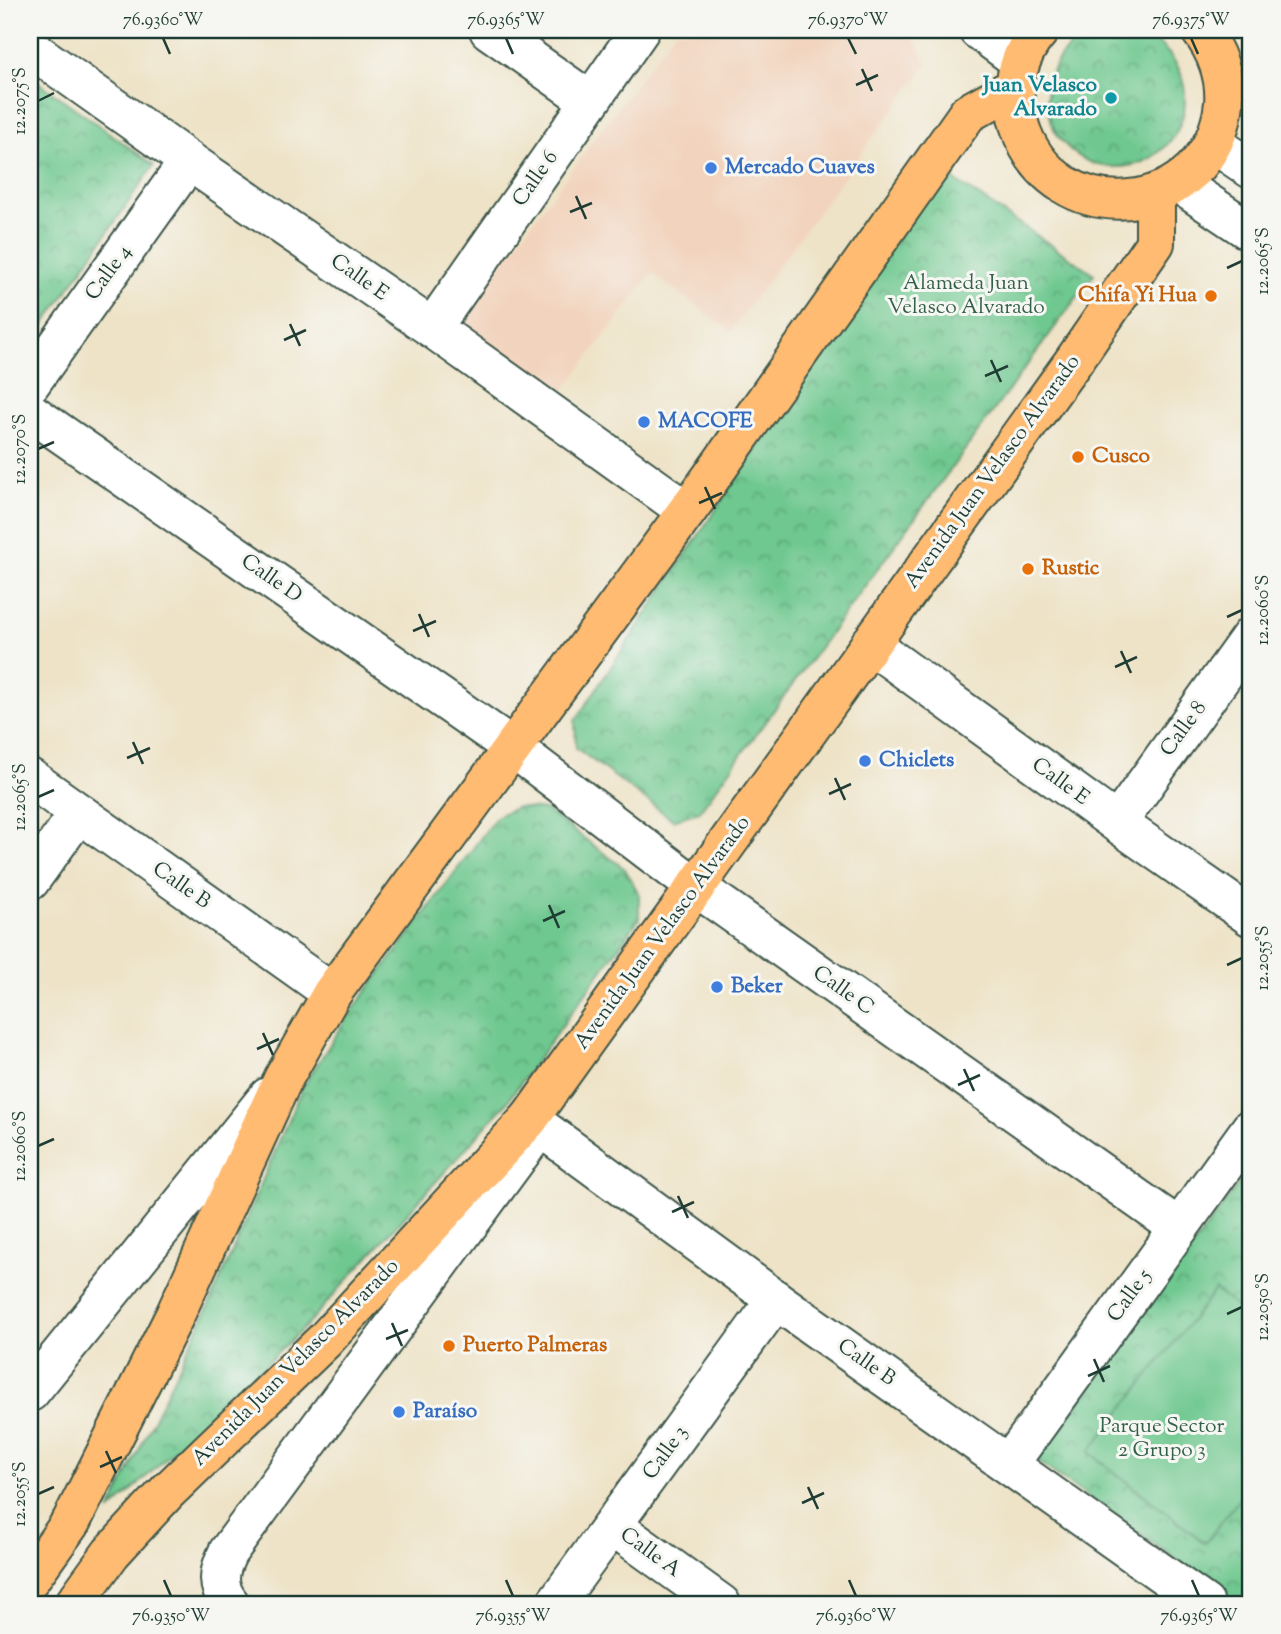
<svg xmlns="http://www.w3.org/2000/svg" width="1281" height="1634" font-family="'Sorts Mill Goudy',serif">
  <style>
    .built { fill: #f2d4be }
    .park { fill: url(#park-crowns); stroke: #468262; stroke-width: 2 }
    .pitch { fill: #6ec88f; stroke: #468262; stroke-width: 2 }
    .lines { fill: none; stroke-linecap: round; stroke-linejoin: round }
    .minor-casing { stroke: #3e564a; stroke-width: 42 }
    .major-casing { stroke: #3e564a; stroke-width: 42 }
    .minor { stroke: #fff; stroke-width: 38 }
    .major { stroke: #ffbb71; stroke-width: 38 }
    .ticks { fill: none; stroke: #1f3d34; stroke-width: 2.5 }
    .culture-dot { fill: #0f9aa8; stroke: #f6f6f2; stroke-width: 2.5 }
    .shop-dot { fill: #3f7fe0; stroke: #f6f6f2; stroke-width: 2.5 }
    .food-dot { fill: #e8710a; stroke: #f6f6f2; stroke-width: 2.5 }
    .labels { text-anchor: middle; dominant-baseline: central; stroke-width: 6; stroke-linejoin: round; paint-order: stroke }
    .culture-label { font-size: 21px; font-weight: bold; fill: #0d838f; stroke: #f6f6f2; text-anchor: end }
    .shop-label { font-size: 21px; font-weight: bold; fill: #366cbe; stroke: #f6f6f2; text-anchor: start }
    .street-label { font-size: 21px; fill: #1f3d34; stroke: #f6f6f2 }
    .park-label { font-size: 21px; fill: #33604b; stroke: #f6f6f2 }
    .food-label { font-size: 21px; font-weight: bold; fill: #c56008; stroke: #f6f6f2; text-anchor: start }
    .neatline { fill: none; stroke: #1f3d34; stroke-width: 2.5 }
    .ticks-label { font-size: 18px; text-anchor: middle; fill: #1f3d34 }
  </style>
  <defs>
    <pattern id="park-crowns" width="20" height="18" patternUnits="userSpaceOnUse" patternTransform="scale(1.75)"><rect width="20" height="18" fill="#6ec88f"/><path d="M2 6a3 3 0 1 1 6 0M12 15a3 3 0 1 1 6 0" fill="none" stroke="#5aa476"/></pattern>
  </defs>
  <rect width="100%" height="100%" fill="#f6f6f2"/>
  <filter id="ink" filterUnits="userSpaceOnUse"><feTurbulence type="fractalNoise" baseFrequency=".0143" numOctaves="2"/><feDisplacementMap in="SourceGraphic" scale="14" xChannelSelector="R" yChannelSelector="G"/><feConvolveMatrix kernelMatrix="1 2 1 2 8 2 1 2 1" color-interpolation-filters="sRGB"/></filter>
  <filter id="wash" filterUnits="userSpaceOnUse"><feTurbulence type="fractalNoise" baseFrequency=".00686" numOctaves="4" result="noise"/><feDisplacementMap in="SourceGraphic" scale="28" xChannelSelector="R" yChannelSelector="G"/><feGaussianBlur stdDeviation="1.57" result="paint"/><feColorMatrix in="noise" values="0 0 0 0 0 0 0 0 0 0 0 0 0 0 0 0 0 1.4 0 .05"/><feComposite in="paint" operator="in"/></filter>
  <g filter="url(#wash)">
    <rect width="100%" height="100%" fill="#eee3c7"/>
    <polygon class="built" points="676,30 908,30 911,32 927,64 731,331 652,273 556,401 454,327"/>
    <g class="park">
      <circle cx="1116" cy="98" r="69"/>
      <polygon points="30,76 154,165 30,345"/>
      <polygon points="941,171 1094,274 699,812 673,820 576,748 575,721"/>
      <polygon points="517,807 546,810 625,869 639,894 639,919 504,1106 306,1326 109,1512 211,1301 302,1088 349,1015 497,816"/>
      <polygon points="1251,1167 1251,1604 1238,1604 1036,1460"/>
    </g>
    <polygon class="pitch" points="1215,1290 1251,1318 1251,1484 1205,1543 1089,1452"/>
  </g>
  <g filter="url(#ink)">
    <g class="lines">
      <defs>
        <g id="minor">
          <polyline points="489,30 590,101"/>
          <polyline points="978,30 1020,61"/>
          <polyline points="30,48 189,161 432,328 687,511"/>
          <polyline points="1213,143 1251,169"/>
          <polyline points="1178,183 1251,232"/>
          <polyline points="432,328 640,30"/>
          <polyline points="30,384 189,161"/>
          <polyline points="30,412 512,747 696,887 1179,1228"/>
          <polyline points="870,644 1117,823 1251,917"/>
          <polyline points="30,778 332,993"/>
          <polyline points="1117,823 1251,636"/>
          <polyline points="30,881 79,813"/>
          <polyline points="529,1119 776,1300 1205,1604"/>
          <polyline points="30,1392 268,1097"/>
          <polyline points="1009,1464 1251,1128"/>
          <polyline points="613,1526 721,1604"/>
          <path d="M 230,1604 C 216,1586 218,1572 228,1552 L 540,1127"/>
          <polyline points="555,1604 776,1300"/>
        </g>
        <g id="major">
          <path d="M 1040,30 C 1017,55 1009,92 1019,124 C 1053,236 1212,219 1224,103 C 1226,77 1216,50 1200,30"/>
          <polyline points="30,1579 71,1522 175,1315 283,1079 332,993 698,496 968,113 1015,87"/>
          <polyline points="74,1604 111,1553 168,1491 324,1341 529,1119 1073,362 1155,243 1155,194"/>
        </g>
      </defs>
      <use href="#minor" class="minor-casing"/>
      <use href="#major" class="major-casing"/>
      <use href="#minor" class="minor"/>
      <use href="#major" class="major"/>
    </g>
  </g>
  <path class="ticks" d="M 163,38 L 170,54M 506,38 L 513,54M 848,38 L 856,54M 1191,38 L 1198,54M 862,69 L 872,91M 856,85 L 878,75M 38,101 L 54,93M 576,196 L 586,219M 570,212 L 592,203M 1227,268 L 1242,261M 290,324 L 300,346M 284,340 L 306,330M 991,360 L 1001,382M 985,376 L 1008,366M 38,449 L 54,442M 705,487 L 715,509M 699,503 L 722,493M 419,614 L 429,637M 1227,617 L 1242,610M 413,631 L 436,621M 1121,651 L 1131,673M 1115,667 L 1137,657M 133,742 L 143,764M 127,758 L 150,748M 835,778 L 845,800M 829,794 L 851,784M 38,797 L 54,790M 549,905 L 559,928M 543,921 L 565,911M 1227,965 L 1242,958M 263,1033 L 273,1055M 257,1049 L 279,1039M 964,1069 L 974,1091M 958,1085 L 980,1075M 38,1146 L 54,1139M 678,1196 L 688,1218M 672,1212 L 694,1202M 1227,1314 L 1242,1307M 392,1323 L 402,1346M 386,1339 L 408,1330M 1094,1359 L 1104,1382M 1088,1376 L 1110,1366M 106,1451 L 116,1473M 100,1467 L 122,1457M 808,1487 L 818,1509M 38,1494 L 54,1487M 802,1503 L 824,1493M 164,1580 L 171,1596M 506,1580 L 513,1596M 849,1580 L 856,1596M 1192,1580 L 1199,1596"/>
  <circle class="culture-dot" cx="1111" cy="98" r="7"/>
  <g class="shop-dot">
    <circle cx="711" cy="168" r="7"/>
    <circle cx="644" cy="422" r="7"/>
    <circle cx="865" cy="761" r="7"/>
    <circle cx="717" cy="987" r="7"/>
    <circle cx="399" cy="1412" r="7"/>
  </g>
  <g class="food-dot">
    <circle cx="1211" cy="296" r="7"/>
    <circle cx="1078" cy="457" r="7"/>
    <circle cx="1028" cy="569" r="7"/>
    <circle cx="449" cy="1346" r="7"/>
  </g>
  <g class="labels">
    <g class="culture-label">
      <text x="1097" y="86">Juan Velasco<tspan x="1097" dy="24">Alvarado</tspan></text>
    </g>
    <g class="shop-label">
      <text x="725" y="168">Mercado Cuaves</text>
      <text x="658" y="422">MACOFE</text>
      <text x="879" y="761">Chiclets</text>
      <text x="731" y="987">Beker</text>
      <text x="413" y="1412">Paraíso</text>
    </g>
    <g class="street-label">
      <text transform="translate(536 179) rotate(-55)">Calle 6</text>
      <text transform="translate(109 273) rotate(-54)">Calle 4</text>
      <text transform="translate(359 278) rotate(35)">Calle E</text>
      <text transform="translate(993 472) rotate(-54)">Avenida Juan Velasco Alvarado</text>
      <text transform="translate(271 579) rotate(35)">Calle D</text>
      <text transform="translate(1184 729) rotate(-54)">Calle 8</text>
      <text transform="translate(1060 782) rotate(36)">Calle E</text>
      <text transform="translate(181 886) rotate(35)">Calle B</text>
      <text transform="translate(663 933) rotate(-54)">Avenida Juan Velasco Alvarado</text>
      <text transform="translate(843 991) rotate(35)">Calle C</text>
      <text transform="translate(1130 1296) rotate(-54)">Calle 5</text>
      <text transform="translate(296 1363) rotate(-45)">Avenida Juan Velasco Alvarado</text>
      <text transform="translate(866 1363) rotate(35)">Calle B</text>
      <text transform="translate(666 1453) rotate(-54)">Calle 3</text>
      <text transform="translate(650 1553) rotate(36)">Calle A</text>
    </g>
    <g class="park-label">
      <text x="966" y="284">Alameda Juan<tspan x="966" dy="24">Velasco Alvarado</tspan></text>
      <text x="1162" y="1427">Parque Sector<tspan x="1162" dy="24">2 Grupo 3</tspan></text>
    </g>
    <g class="food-label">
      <text x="1197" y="296" text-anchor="end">Chifa Yi Hua</text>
      <text x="1092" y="457">Cusco</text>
      <text x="1042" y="569">Rustic</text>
      <text x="463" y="1346">Puerto Palmeras</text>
    </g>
  </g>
  <rect width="1281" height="1634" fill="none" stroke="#f6f6f2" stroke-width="77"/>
  <rect x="38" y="38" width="1204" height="1558" class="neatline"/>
  <g class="ticks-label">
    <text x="163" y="25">76.9360°W</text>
    <text x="506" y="25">76.9365°W</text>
    <text x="848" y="25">76.9370°W</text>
    <text x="1191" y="25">76.9375°W</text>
    <text transform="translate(19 101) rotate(-90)" y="6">12.2075°S</text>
    <text transform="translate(1262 261) rotate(-90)" y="6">12.2065°S</text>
    <text transform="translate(19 449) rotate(-90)" y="6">12.2070°S</text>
    <text transform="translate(1262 610) rotate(-90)" y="6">12.2060°S</text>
    <text transform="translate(19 797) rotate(-90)" y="6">12.2065°S</text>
    <text transform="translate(1262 958) rotate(-90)" y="6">12.2055°S</text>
    <text transform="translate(19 1146) rotate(-90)" y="6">12.2060°S</text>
    <text transform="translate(1262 1307) rotate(-90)" y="6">12.2050°S</text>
    <text transform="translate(19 1494) rotate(-90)" y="6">12.2055°S</text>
    <text x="171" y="1621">76.9350°W</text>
    <text x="513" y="1621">76.9355°W</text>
    <text x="856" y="1621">76.9360°W</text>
    <text x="1199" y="1621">76.9365°W</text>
  </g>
</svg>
